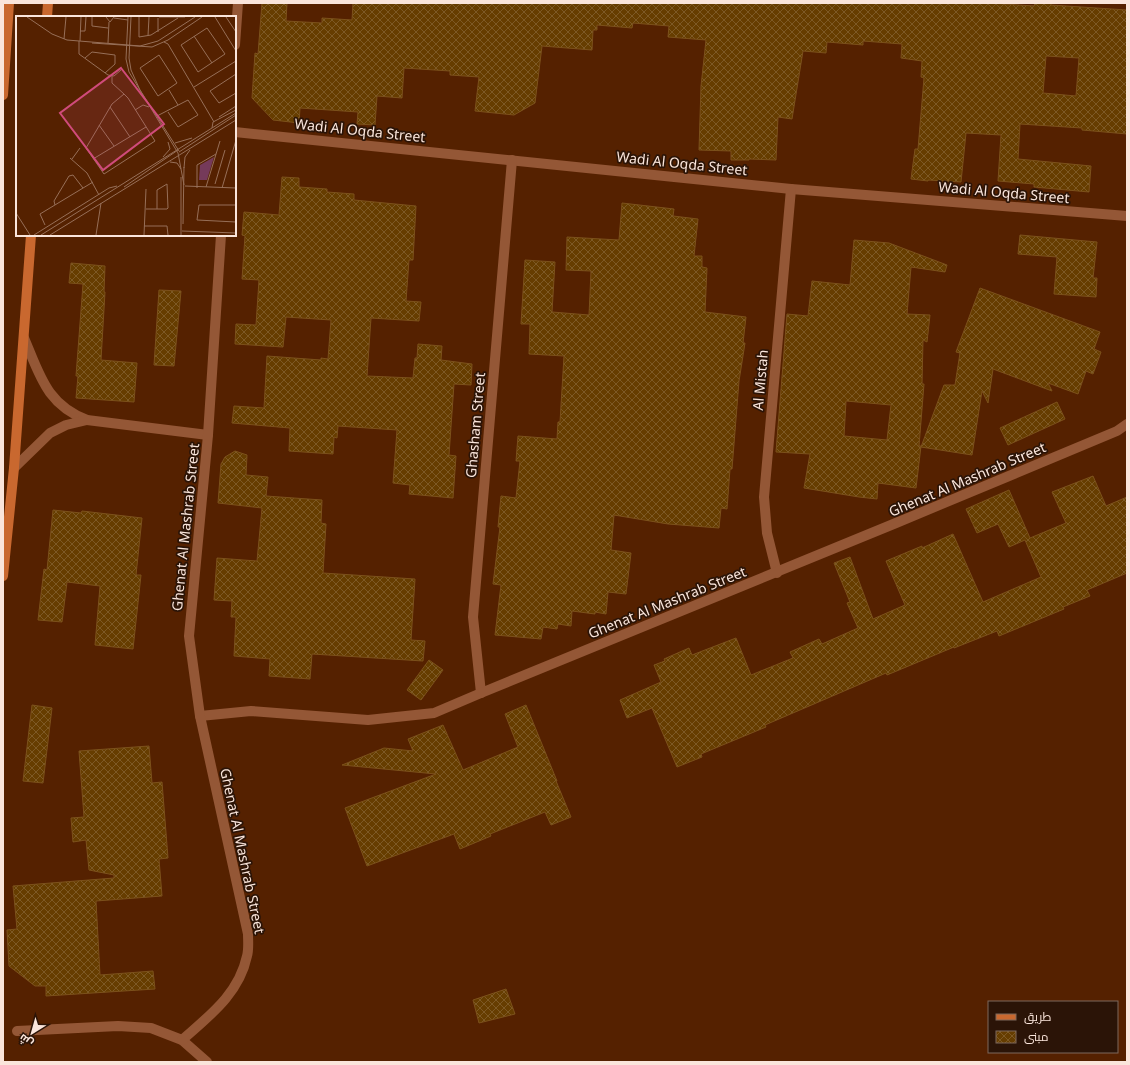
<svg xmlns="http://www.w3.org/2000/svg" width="1130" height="1065" font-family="'Noto Sans',Cairo,sans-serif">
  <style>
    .building { fill: url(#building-cross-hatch); stroke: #7c511b; fill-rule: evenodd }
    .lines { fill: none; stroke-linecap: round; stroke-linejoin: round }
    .minor { stroke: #945736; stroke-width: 10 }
    .secondary { stroke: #c9682f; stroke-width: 10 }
    .labels { text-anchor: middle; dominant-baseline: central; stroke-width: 3.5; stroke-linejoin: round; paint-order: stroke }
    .street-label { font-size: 14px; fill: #fae5db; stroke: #2b1407 }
    .inset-road { fill: none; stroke: #976f58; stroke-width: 1 }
    .view { fill: #d04b7b; fill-opacity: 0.15; stroke: #d04b7b; stroke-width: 2 }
    .inset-edge { fill: none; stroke: #fae5db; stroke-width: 2 }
  </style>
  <defs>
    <pattern id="building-cross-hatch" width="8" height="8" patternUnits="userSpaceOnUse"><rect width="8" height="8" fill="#663d00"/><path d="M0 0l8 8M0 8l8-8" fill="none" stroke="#7d5925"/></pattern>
  </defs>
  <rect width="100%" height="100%" fill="#552100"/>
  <g class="building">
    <path d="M 262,3 L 287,3 L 286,21 L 322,23 L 322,18 L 352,20 L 353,3 L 990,3 L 1034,6 L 1035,3 L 1051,3 L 1051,5 L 1127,10 L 1127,134 L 1082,130 L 1082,128 L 1020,124 L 1018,159 L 1091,166 L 1089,192 L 1034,187 L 1034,184 L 998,181 L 1001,135 L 966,133 L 961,182 L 928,180 L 928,181 L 911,179 L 915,149 L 918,149 L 924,78 L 921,77 L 922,61 L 901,58 L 902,44 L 863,41 L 863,45 L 827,42 L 826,53 L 803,51 L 792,119 L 778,117 L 776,160 L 749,159 L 749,160 L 731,160 L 731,151 L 699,150 L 701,86 L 706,40 L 668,37 L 669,26 L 633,23 L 632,28 L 597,25 L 597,30 L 593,30 L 592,50 L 542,46 L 535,103 L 514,115 L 475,111 L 479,77 L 450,75 L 450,71 L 404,68 L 402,98 L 377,96 L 375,125 L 357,124 L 358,112 L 300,108 L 299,123 L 273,120 L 252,98 L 255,53 L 258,54 ZM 1046,56 L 1079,58 L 1076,96 L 1043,93 Z"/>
    <polygon points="282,177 299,178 299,187 327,189 327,192 354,194 354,200 416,206 413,260 409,260 406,301 421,302 419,321 371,318 367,376 413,378 415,358 417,358 418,344 442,346 441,360 472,364 471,385 454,384 449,455 456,456 453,498 409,494 410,485 393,483 397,430 338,426 337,438 334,437 333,454 289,451 290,428 232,423 234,406 264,408 267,356 321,360 321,358 328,359 331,320 286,317 283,347 235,344 236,324 256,325 259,280 242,279 245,236 242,235 244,212 279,215"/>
    <polygon points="622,203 674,209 673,216 698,219 694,256 702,256 702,267 707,268 705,312 746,317 743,343 745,343 739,381 732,469 730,469 727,509 721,508 719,528 668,524 614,515 611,550 631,553 626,594 608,592 606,614 595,612 595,614 572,611 571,626 558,624 557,629 543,627 541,639 495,635 501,585 493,584 500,527 498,527 501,496 516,498 520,461 516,461 518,436 557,439 558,422 560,422 564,356 529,354 530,324 521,324 525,260 555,262 552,312 589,315 591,271 566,270 567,237 619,240"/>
    <polygon points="1020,235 1097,242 1093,278 1097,278 1096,297 1054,294 1057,257 1018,254"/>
    <path d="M 854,240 L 889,243 L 947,265 L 945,272 L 911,267 L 907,314 L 930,315 L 927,342 L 923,340 L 922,384 L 924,384 L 919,446 L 921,446 L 916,488 L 878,483 L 877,499 L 859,497 L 804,488 L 810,454 L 776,452 L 787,314 L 808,316 L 812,281 L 850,285 ZM 846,401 L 891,405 L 887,440 L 844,436 Z"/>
    <polygon points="71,263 105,266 104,292 105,292 101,360 137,363 134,402 76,398 78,376 76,376 83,284 69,283"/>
    <polygon points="980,288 1100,332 1094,349 1101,352 1093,374 1086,371 1078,394 1048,383 1052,391 993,369 988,403 982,391 972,455 921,447 944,385 955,385 960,353 956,352"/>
    <polygon points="159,290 181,291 174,366 154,365"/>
    <polygon points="1057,402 1065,419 1008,445 1000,428"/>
    <polygon points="235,451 247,455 246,475 268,477 266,496 322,500 321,523 326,524 323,573 415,579 411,640 425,641 423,661 312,654 310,679 269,676 270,659 234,656 236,617 231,617 232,601 214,600 217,558 257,561 262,508 218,503 221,464 225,457"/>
    <polygon points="1093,476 1106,506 1127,497 1127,573 1087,590 1090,596 1063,607 1064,609 999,636 997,631 954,648 954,647 887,675 886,673 765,725 766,727 701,754 702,757 677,767 652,708 627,718 620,700 661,682 654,665 665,661 664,659 689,648 692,655 736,638 751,675 793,658 790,652 819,639 822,644 858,628 847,603 850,602 834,563 850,557 873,619 905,605 886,561 922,546 922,548 953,534 983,602 1041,577 1025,540 1009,547 998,524 977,533 966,509 1009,490 1030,538 1066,523 1052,492"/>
    <polygon points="53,510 81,513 82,511 142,518 136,575 141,575 133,649 95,645 100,586 67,582 62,622 38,620 44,569 47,570"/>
    <polygon points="429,660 443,670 421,700 407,690"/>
    <polygon points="32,705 52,708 43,783 23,781"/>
    <polygon points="526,705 557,781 556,781 571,817 551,825 545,812 490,834 491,836 460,849 454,834 367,866 345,808 436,774 342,765 384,748 413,751 408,739 443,725 463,770 518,747 505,714"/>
    <polygon points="149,746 152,783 162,782 168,858 159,859 162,896 96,901 100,975 153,971 155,989 46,996 46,986 35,986 9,966 7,930 17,929 13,886 114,878 114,875 89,870 86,840 73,842 71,818 84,817 79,751"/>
    <polygon points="506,989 515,1014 479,1023 473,1000"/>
  </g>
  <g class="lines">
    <g class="minor">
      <polyline points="235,45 238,3"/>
      <polyline points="235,132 791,189 1127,216"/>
      <path d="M 24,338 C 40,375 46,404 87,420 L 208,435"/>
      <polyline points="14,468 50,433 66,425 87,420"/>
      <polyline points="777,573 767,533 764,497 791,189"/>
      <polyline points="481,693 473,617 512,160"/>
      <polyline points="200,716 251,711 368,720 434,713 481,693 896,523 1117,431 1127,424"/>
      <polyline points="17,1031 118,1026 151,1028 182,1040 207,1062"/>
      <path d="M 182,1040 C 209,1016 239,994 247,956 C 249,949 248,941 248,934 L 200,716 L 189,636 L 208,435 L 221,235"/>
    </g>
    <g class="secondary">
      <polyline points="47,17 48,3"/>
      <polyline points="3,95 9,3"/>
      <polyline points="3,576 14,468 31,235"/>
    </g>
  </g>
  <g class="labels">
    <g class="street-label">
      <text transform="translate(360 130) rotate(6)">Wadi Al Oqda Street</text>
      <text transform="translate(682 163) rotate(6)">Wadi Al Oqda Street</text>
      <text transform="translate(1004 192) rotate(5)">Wadi Al Oqda Street</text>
      <text transform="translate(760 380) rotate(-85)">Al Mistah</text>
      <text transform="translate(475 425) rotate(-85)">Ghasham Street</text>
      <text transform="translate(967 479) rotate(-23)">Ghenat Al Mashrab Street</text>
      <text transform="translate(185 527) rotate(-84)">Ghenat Al Mashrab Street</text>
      <text transform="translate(667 602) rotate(-22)">Ghenat Al Mashrab Street</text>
      <text transform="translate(243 851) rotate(78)">Ghenat Al Mashrab Street</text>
    </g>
  </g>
  <g transform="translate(16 16)">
    <rect width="220" height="220" fill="#552100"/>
    <path d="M 198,141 L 191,164 L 183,164 L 184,149 Z" fill="#753a5a"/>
    <path class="inset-road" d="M 11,1 L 36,18 L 51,24 L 124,30 L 142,25 L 179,1M 76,1 L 76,10 L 92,12M 90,1 L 94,6 L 98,1M 112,1 L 110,43 L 113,56 L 162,137 L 168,169M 115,1 L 113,42 L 115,54 L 124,74 L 163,135M 123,1 L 123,21 L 135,19 L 162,2M 143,1 L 169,1M 199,1 L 220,35M 210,1 L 220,16M 98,2 L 112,4M 191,12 L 209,38 L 182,56 L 165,29 ZM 64,15 L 69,15 L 70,1M 142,16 L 142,2M 132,20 L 133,1M 178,20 L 196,47M 48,23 L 50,1M 63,25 L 63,38 L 92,59 L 98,60 L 105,54M 64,25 L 65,1M 148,26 L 152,28 L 198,106M 76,27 L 136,31 L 152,24 L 186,1M 92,27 L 93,6M 143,39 L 161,67 L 142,80 L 124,52 ZM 69,42 L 76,36 L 99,39 L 99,48 L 89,57M 220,58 L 194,75 L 203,87 L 220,77M 96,60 L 96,67 L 108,78 L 112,82 L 139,125 L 88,158 L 70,132 L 96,88 L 108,78M 178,71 L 220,45M 153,74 L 162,89M 94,91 L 114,121M 119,94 L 127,89 L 133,91M 141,100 L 172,84 L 182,99 L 162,111 L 152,96M 203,101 L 220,90M 83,109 L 98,130M 196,112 L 197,106 L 220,94M 159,127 L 176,122M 163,136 L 220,99M 147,141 L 154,133 L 152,126M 54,142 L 71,157 L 83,179M 56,143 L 64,132M 77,143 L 130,111M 154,146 L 161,147 L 165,153M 168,152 L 169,141 L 174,134M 199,168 L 209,134M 169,170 L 220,172M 108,171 L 162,134M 190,171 L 204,125M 181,172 L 181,149 L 200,138M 206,172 L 220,124M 39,189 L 38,185 L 53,160 L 57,159 L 67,172M 220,189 L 183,189 L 181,204 L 220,206M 130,193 L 151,193 L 152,192 L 151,168 L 141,174 L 141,193M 0,197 L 14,219M 167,208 L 168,151M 29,209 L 24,198 L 77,166M 128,210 L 151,210 L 152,219M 166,215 L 220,217M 18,219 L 93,172 L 101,170M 25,219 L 220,97M 34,219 L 220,104M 80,219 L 85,187M 128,219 L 130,173M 165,219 L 165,161"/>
    <path class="view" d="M 105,52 L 148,108 L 87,154 L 44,97 Z"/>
    <rect width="220" height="220" class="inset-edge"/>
  </g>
  <rect width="1130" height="1065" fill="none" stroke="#fae5db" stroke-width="8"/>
  <rect x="988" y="1001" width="130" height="52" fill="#2b1407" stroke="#7e685c"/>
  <rect x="996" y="1014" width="20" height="6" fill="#c9682f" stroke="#7e685c"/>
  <text x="1024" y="1021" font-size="12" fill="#fae5db">طريق</text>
  <rect x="996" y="1031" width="20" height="12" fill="url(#building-cross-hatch)" stroke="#7e685c"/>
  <text x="1024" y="1041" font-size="12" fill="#fae5db">مبنى</text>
  <g transform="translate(32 1033) rotate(217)" stroke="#2b1407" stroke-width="3" paint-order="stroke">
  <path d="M0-3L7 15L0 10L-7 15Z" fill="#fae5db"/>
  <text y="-6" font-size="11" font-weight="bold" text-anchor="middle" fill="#fae5db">ش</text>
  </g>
</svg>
